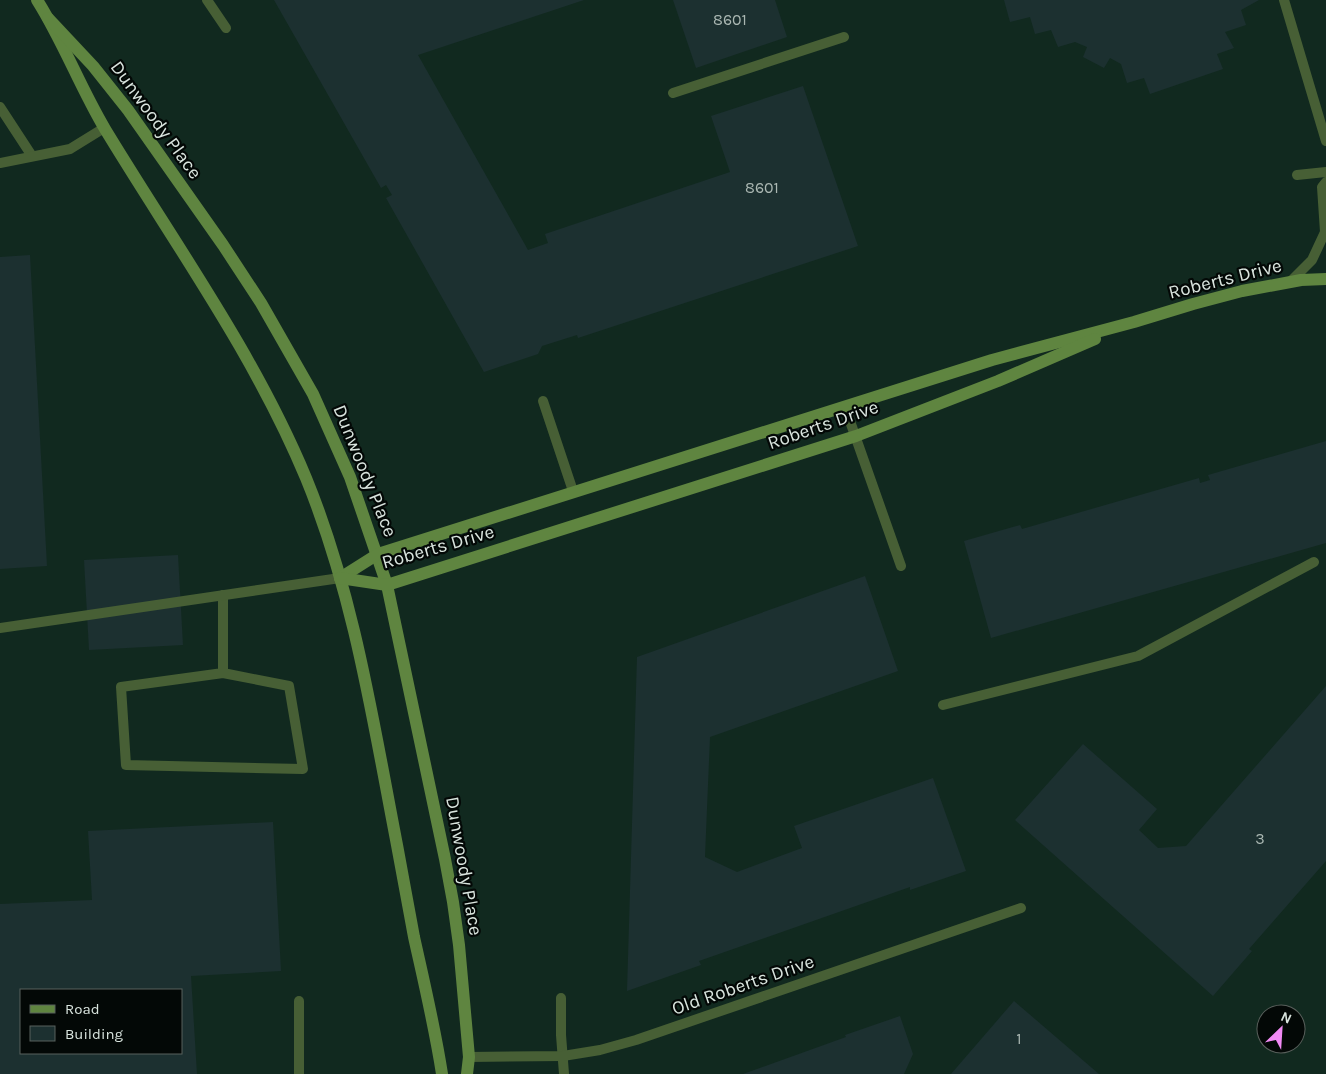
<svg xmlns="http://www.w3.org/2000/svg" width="1326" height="1074" font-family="Karla,sans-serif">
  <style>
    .built { fill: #11291f; fill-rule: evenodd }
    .building { fill: #1c3030; fill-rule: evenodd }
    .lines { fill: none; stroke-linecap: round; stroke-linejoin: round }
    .lane { stroke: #475f35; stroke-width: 10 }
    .secondary { stroke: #5f8540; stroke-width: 12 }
    .labels { text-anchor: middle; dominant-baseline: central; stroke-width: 4.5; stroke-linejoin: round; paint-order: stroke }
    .number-label { font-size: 16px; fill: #aab7b2 }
    .street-label { font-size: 19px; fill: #d9e4de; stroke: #030806 }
  </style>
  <rect width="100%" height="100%" fill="#102019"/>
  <path class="built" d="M 0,0 L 1326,0 L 1326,1074 L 0,1074 ZM 21,990 L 181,990 L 181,1053 L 21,1053 ZM 1266,1014 L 1296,1014 L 1296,1044 L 1266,1044 Z"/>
  <g class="building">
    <polygon points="274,0 584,0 418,55 528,250 548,243 545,234 730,172 711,116 803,86 858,246 578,338 577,335 542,346 538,354 484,372 386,198 392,195 386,185 381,188"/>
    <polygon points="673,0 775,0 787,37 696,68"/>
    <polygon points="1004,0 1259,0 1241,10 1246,25 1225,32 1234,48 1217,54 1223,69 1150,94 1144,78 1127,83 1121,64 1110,58 1104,68 1083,57 1087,47 1075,42 1058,47 1051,30 1035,34 1030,17 1010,22"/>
    <polygon points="30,255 47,566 0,569 0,257"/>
    <polygon points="1326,441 1326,543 991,638 964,541 1020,525 1022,529 1199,478 1200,483 1210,480 1208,475"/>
    <polygon points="178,555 183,645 89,650 84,560"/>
    <polygon points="865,576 898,671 710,737 705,857 737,872 802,848 794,826 933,778 966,871 910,890 910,887 699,961 701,965 627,991 637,657"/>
    <polygon points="1326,686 1326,861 1249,949 1252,951 1213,996 1015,820 1083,744 1157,809 1139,830 1158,848 1186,846"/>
    <path d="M 273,822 L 281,971 L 191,976 L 197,1074 L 0,1074 L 0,904 L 92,900 L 88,831 ZM 21,990 L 181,990 L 181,1053 L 21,1053 Z"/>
    <polygon points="1014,1001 1099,1074 951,1074"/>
    <polygon points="900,1016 913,1054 904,1074 743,1074 846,1037 845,1035"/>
  </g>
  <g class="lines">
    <g class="lane">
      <polyline points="207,0 226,28"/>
      <polyline points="1284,0 1326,141"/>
      <polyline points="673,93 844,37"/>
      <polyline points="0,107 32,156"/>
      <polyline points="0,163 70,149 104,128"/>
      <polyline points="1297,175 1326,172"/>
      <polyline points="1290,282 1312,260 1325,232 1322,187 1326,182"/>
      <polyline points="543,401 573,491"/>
      <polyline points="845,407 901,566"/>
      <polyline points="223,595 223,673 121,687 126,765 303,769 289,686 223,673"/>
      <polyline points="0,628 340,578"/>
      <polyline points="943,705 1138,656 1314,562"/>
      <polyline points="561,998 561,1035 564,1074"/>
      <polyline points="299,1001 299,1074"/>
      <polyline points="469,1057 563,1056 600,1050 636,1040 1021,908"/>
    </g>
    <g class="secondary">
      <path d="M 37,0 C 63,41 80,87 105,129 C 174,243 254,353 306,478 C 354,595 373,721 397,845 C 403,876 408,906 414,937 C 424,982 435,1028 442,1074"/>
      <polyline points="48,18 93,66 128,110 223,245 261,303 313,394 350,477 387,585 445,859 453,902 459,945 469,1057 467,1074"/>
      <polyline points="340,578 378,554 992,360 1134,322 1193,304 1242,291 1301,280 1326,279"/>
      <polyline points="340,578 387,585 856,436 998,381 1095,339"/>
    </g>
  </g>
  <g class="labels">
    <g class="number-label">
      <text x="730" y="19">8601</text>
      <text x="762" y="187">8601</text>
      <text x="1260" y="838">3</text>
      <text x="1019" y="1038">1</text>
    </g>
    <g class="street-label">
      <text transform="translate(156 120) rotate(54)">Dunwoody Place</text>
      <text transform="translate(1225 279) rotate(-14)">Roberts Drive</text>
      <text transform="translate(823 425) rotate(-19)">Roberts Drive</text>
      <text transform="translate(365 471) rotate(68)">Dunwoody Place</text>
      <text transform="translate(438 547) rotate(-16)">Roberts Drive</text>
      <text transform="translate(464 866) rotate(80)">Dunwoody Place</text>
      <text transform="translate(743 985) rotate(-19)">Old Roberts Drive</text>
    </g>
  </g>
  <rect x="20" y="989" width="162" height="65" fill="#030806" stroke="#59605c"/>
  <rect x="30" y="1005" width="25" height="8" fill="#5f8540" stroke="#59605c"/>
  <text x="65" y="1014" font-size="15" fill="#d9e4de">Road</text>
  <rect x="30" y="1026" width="25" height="15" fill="#1c3030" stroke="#59605c"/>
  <text x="65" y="1039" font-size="15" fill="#d9e4de">Building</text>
  <g transform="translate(1281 1029) rotate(25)"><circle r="24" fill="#030806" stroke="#59605c"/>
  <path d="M0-4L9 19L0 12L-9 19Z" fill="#f18af4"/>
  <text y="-8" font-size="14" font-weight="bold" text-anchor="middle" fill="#d9e4de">N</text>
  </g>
</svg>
